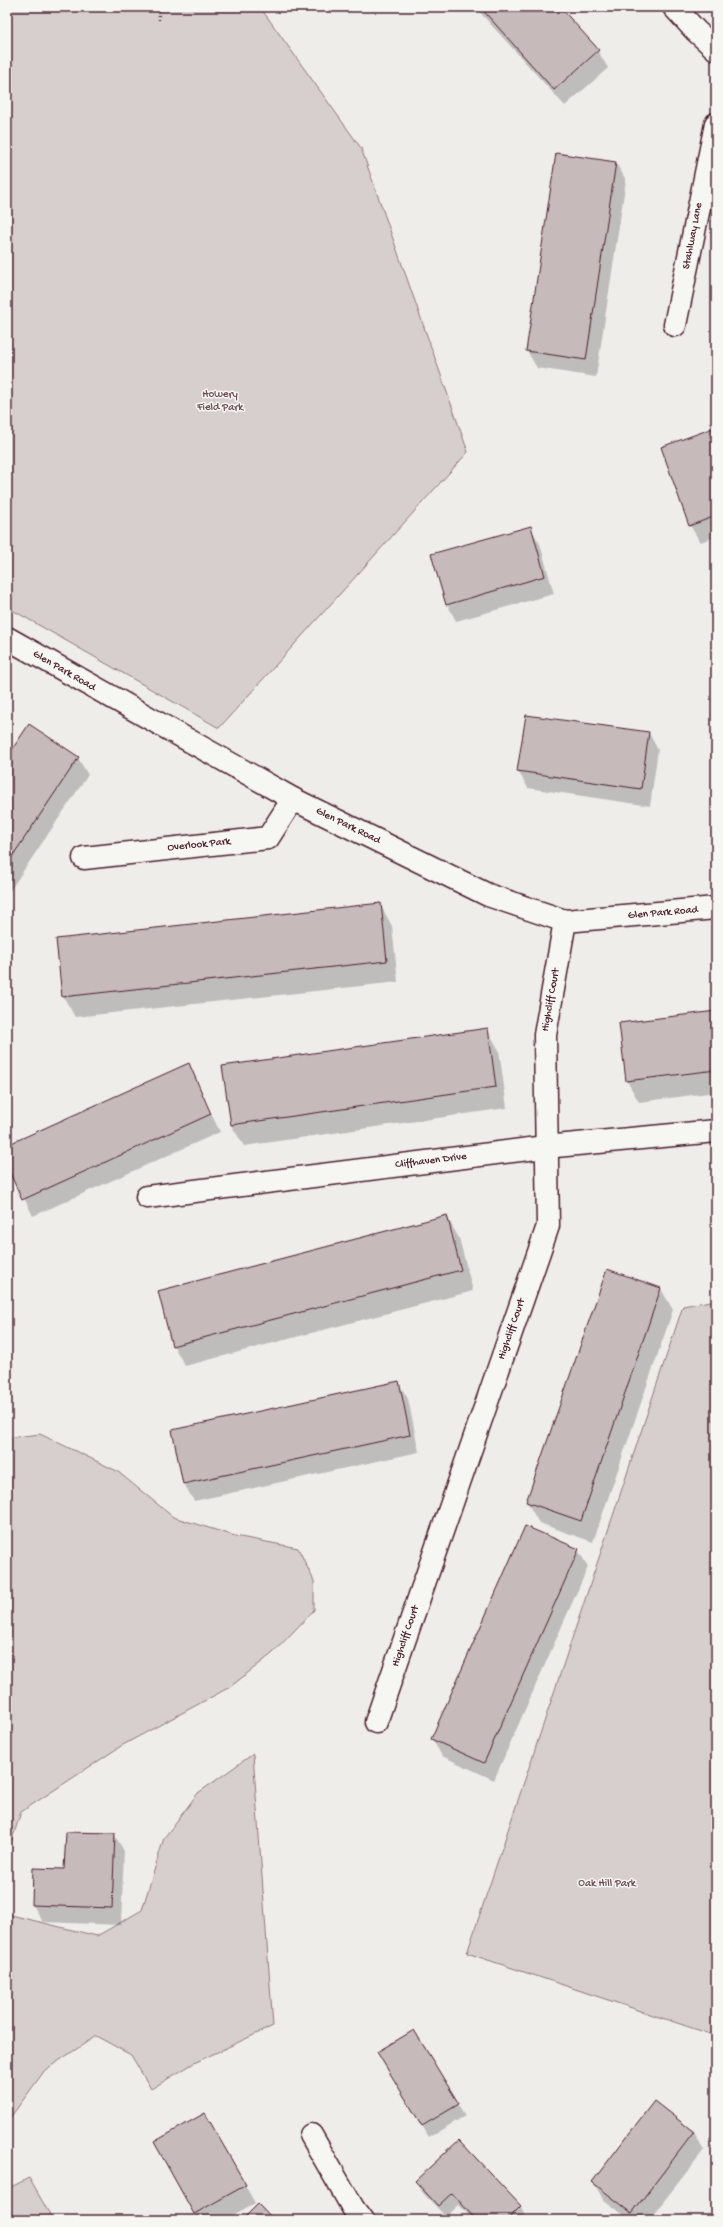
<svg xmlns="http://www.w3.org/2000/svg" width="723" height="2227" font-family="'Gochi Hand',sans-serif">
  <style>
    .green { fill: #d7cfce; stroke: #90777c }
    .shadow { fill: #0003 }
    .building { fill: #c6babb; stroke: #4a1f2b }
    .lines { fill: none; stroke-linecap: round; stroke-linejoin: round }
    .street-casing { stroke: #4a1f2b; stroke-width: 25 }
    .path { stroke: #4a1f2b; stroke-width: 2.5; stroke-dasharray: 1 3; stroke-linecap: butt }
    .street { stroke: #f6f6f2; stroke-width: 22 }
    .labels { text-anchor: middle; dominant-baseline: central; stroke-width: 3; stroke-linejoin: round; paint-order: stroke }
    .street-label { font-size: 11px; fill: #4a1f2b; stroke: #f6f6f2 }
    .park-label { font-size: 11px; fill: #6d4b54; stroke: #f6f6f2 }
  </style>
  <rect width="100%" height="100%" fill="#efedea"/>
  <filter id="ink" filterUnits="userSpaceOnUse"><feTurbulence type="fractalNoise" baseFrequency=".025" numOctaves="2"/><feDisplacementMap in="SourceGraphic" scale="8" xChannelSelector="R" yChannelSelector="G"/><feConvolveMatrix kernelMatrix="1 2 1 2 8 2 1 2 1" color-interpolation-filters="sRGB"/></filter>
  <g filter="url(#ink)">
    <g class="green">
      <polygon points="7,7 260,7 361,148 468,452 219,728 7,607"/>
      <polygon points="716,1300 716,2036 467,1953 683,1306"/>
      <polygon points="40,1434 117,1471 173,1517 235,1536 298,1548 314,1581 314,1610 273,1653 230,1687 121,1746 21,1812 7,1855 7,1438"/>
      <polygon points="253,1754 273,2026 194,2063 151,2089 131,2055 96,2036 45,2070 7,2122 7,1914 97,1936 142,1910 164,1838 198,1793"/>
      <polygon points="29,2178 53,2220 7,2220 7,2189"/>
    </g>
    <g class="shadow">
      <polygon points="475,7 558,7 598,51 608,68 565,106"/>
      <polygon points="616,163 626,180 596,377 537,368 527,351"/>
      <polygon points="716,430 716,537 700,542 690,525"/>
      <polygon points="530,527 540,544 554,594 456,621 447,604"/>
      <polygon points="649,733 658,750 650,806 528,788 518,771"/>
      <polygon points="78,758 88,775 7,895 7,759"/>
      <polygon points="380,904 392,926 398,982 75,1017 63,996"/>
      <polygon points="716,1012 716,1092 639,1102 627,1081"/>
      <polygon points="487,1029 499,1050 507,1108 244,1146 231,1125"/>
      <polygon points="188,1065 220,1132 33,1216 7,1164 7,1146"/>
      <polygon points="447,1217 459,1238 473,1291 185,1366 173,1345"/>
      <polygon points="661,1289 673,1310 593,1542 539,1523 527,1502"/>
      <polygon points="398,1382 408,1399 419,1452 194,1501 184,1484"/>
      <polygon points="578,1550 588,1567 494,1780 442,1756 432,1739"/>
      <polygon points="114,1834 124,1851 121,1925 43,1922 33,1905 34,1869 65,1870"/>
      <polygon points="385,2064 458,2104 465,2116 429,2137"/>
      <polygon points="654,2102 694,2132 704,2150 649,2220 630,2220 603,2199 593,2182"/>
      <polygon points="205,2115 255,2203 224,2220 199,2220 155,2142"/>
      <polygon points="459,2141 521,2207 527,2219 526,2220 473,2220 459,2205 446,2217 423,2193 416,2181"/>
    </g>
    <g class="building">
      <polygon points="480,7 560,7 599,50 554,90"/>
      <polygon points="556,153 616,162 586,360 526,351"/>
      <polygon points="716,427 716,516 689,526 661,447"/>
      <polygon points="531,526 545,576 446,605 431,554"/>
      <polygon points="526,715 649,732 641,789 517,771"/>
      <polygon points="29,724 79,757 7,864 7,757"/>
      <polygon points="381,903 387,961 62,997 56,939"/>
      <polygon points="716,1011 716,1070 626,1081 619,1023"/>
      <polygon points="488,1028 496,1087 231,1125 222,1066"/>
      <polygon points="189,1063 211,1114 22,1200 7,1166 7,1145"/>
      <polygon points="447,1215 461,1270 172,1346 158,1291"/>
      <polygon points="607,1269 661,1288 581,1521 526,1502"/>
      <polygon points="399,1381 410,1435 183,1484 172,1430"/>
      <polygon points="525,1526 579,1549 484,1763 431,1739"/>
      <polygon points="66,1832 115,1833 112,1908 32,1905 33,1868 64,1869"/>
      <polygon points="414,2030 459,2104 422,2126 377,2052"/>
      <polygon points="654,2101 694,2132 632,2213 592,2182"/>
      <polygon points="205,2113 246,2185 194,2214 154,2142"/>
      <polygon points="459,2140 521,2206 507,2220 476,2220 452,2193 438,2206 415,2181"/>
      <polygon points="258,2204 273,2220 242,2220"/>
    </g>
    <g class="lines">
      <defs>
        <g id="street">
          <polyline points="674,7 696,31 716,49"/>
          <polyline points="675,325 716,124"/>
          <polyline points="7,638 293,799 488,895 565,921 716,908"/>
          <polyline points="84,858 268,838 293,799"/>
          <polyline points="147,1197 545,1147 716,1131"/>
          <polyline points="376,1722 548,1226 545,1035 565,921"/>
          <polyline points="311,2135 353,2208 362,2220"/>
        </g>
      </defs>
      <use href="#street" class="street-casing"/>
      <polyline class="path" points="159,7 159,22"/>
      <use href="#street" class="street"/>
    </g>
  </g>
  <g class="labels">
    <g class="street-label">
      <text transform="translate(693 236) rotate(-79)">Stahlway Lane</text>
      <text transform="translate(64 671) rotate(30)">Glen Park Road</text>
      <text transform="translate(348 826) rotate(26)">Glen Park Road</text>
      <text transform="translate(199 845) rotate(-6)">Overlook Park</text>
      <text transform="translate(663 913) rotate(-5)">Glen Park Road</text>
      <text transform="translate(551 1000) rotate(-80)">Highcliff Court</text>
      <text transform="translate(431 1161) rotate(-7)">Cliffhaven Drive</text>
      <text transform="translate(512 1329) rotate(-71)">Highcliff Court</text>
      <text transform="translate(406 1636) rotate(-71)">Highcliff Court</text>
    </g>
    <g class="park-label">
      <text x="220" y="395">Howery<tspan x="220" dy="13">Field Park</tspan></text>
      <text x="607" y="1884">Oak Hill Park</text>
    </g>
  </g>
  <rect width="723" height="2227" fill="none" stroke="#f6f6f2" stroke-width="24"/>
  <rect x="12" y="12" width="699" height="2203" fill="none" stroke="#4a1f2b" stroke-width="1.5" filter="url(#ink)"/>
</svg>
